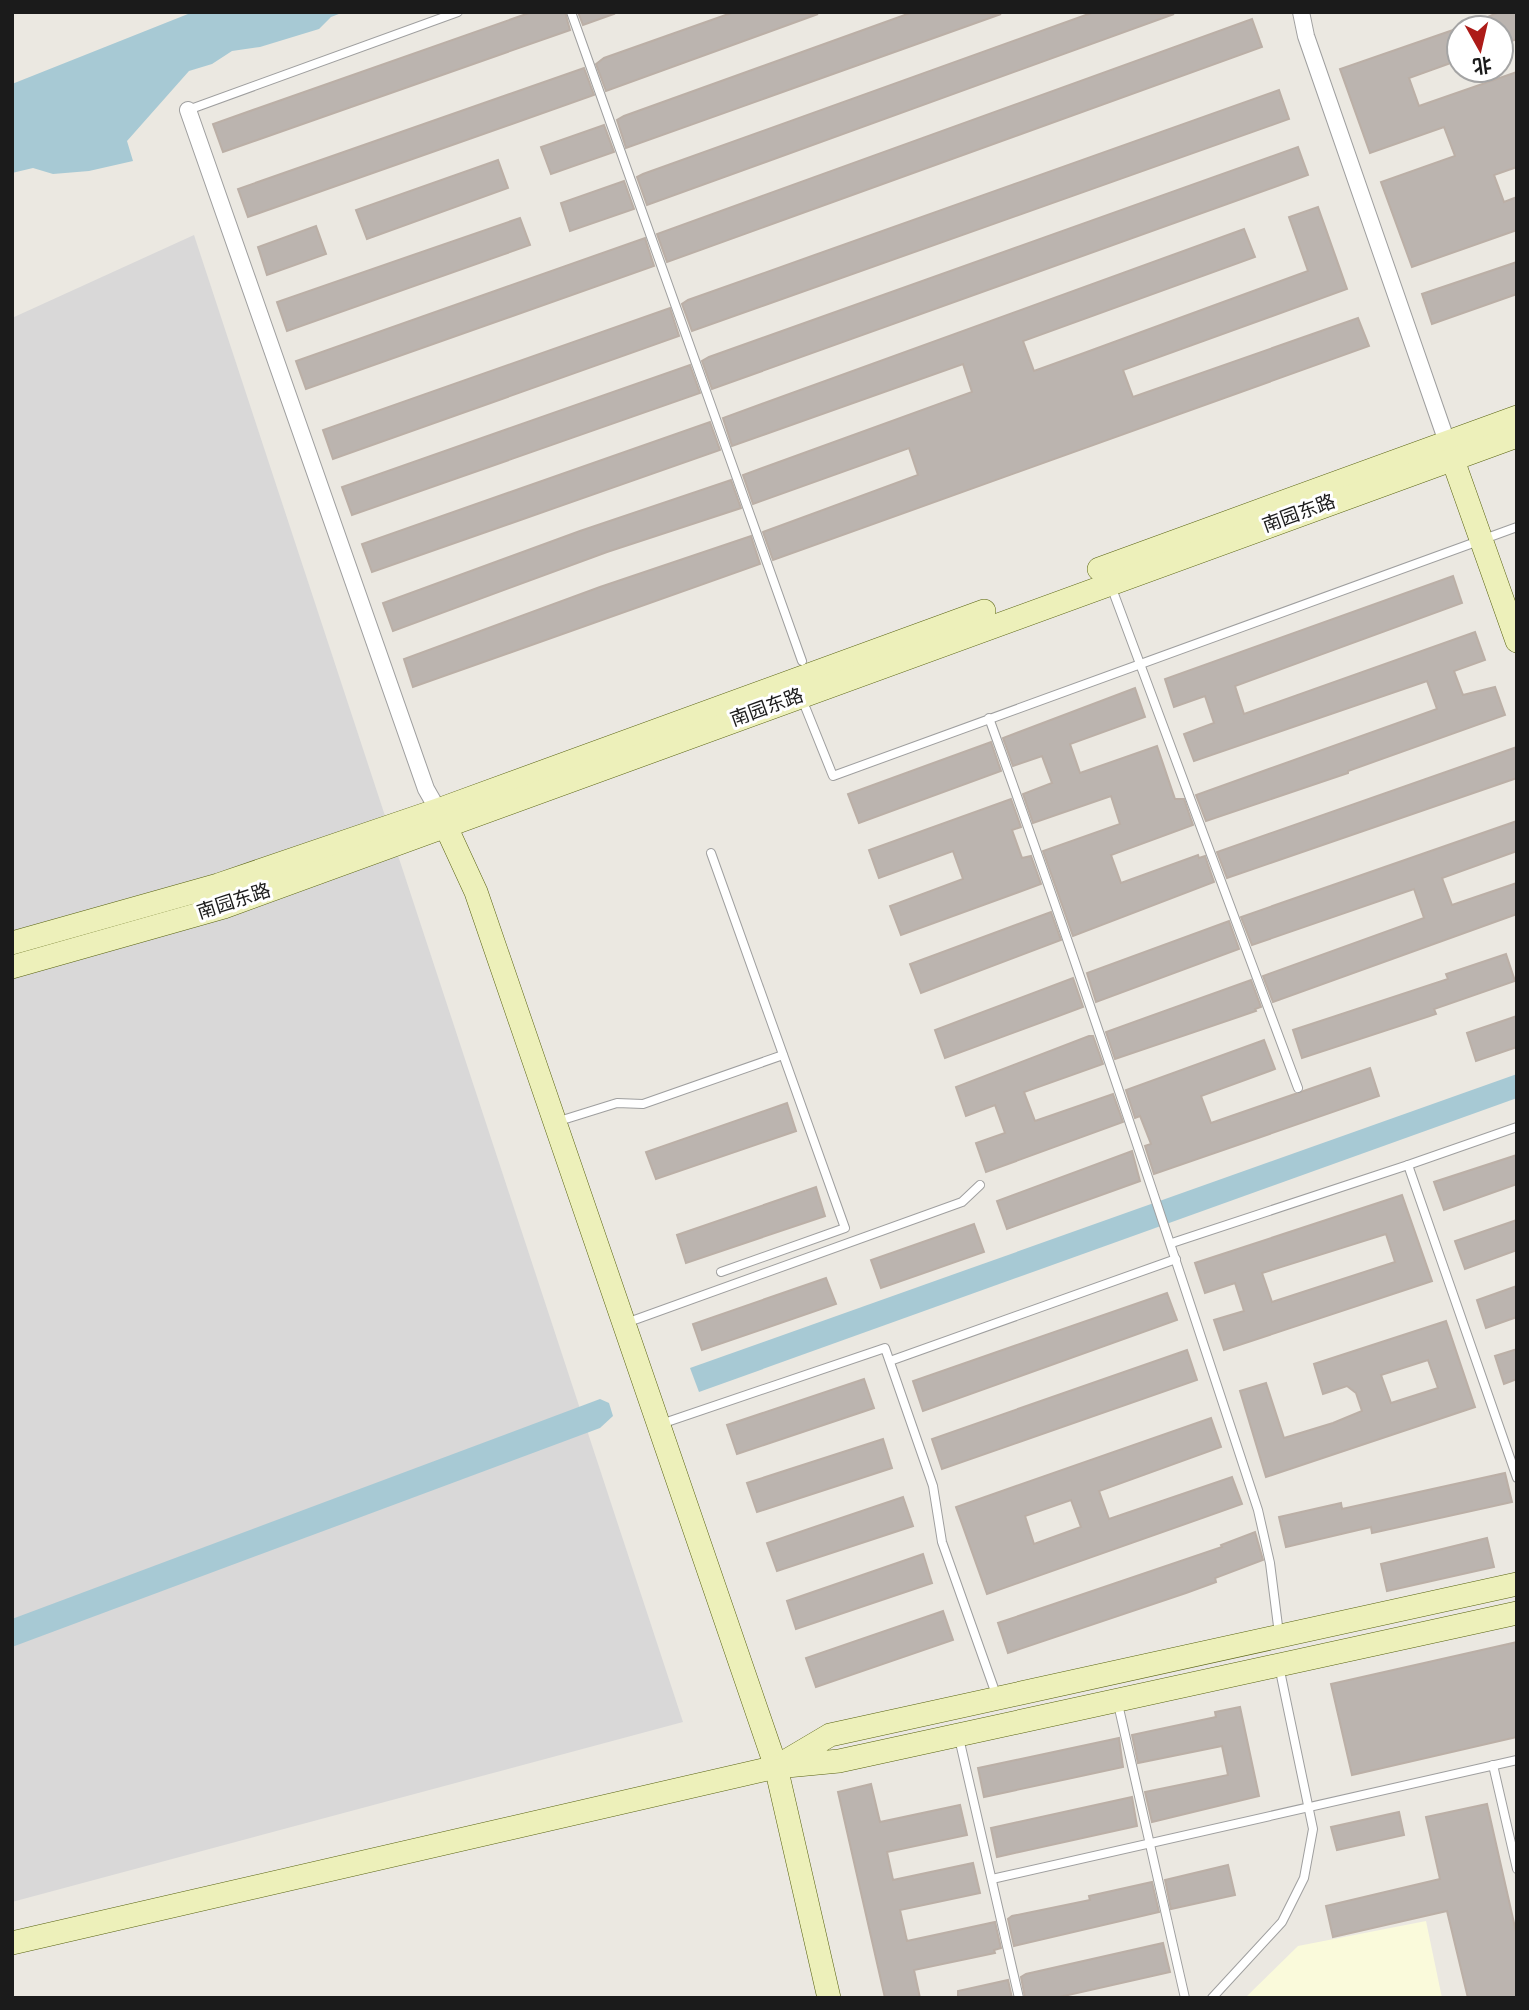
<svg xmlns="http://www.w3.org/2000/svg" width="1529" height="2010" font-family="'Source Sans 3','Noto Sans SC',sans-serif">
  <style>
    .residential { fill: #d9d8d8 }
    .education { fill: #fafadb }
    .water { fill: #a7c9d4 }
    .building { fill: #bbb4af; stroke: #bbafa6; stroke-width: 2; fill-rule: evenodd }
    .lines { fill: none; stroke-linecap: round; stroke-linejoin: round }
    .lane-casing { stroke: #9f9f9f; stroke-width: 10 }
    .street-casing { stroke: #9f9f9f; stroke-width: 18 }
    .secondary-casing { stroke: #586211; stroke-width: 24 }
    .lane { stroke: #fff; stroke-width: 8 }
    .street { stroke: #fff; stroke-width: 16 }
    .secondary { stroke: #edf0ba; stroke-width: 23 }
    .labels { text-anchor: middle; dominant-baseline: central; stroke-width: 6; stroke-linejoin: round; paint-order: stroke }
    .street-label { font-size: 19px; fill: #1b1b1b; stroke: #fff }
  </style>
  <rect width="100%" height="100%" fill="#ebe8e1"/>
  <polygon class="residential" points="194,235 683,1722 12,1902 12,318"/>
  <polygon class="education" points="1426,1921 1442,1998 1245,1998 1298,1946"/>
  <g class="water">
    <polygon points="193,12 344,12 331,17 319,29 260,47 232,51 212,64 189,71 127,141 133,161 89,171 53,174 33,168 12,173 12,84"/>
    <polygon points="1517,1074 1517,1098 699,1392 690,1368"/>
    <polygon points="600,1399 609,1403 613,1416 600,1428 12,1647 12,1619"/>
  </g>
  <g class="building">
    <polygon points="532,12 565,12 570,30 223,152 213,124"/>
    <polygon points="578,12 613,12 614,14 583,25"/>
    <polygon points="734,12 818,14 606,91 596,64 604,58"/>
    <polygon points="913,12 1001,14 626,148 617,120 624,116"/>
    <polygon points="1094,12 1174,14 647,205 637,177 643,174"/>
    <polygon points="1499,12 1517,12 1517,39 1501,45 1501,28 1463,28"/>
    <polygon points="1252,19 1262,47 667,262 657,234"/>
    <polygon points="1459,28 1459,60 1409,78 1419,106 1517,72 1517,167 1494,175 1504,202 1517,197 1517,230 1412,267 1381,182 1455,156 1444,127 1370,153 1340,69"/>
    <polygon points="584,68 594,95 248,217 238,189"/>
    <polygon points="1279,90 1289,119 692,331 682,304 688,300"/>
    <polygon points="604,125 614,152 551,174 541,147"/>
    <polygon points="1298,147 1308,175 712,389 702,361 709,357"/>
    <polygon points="498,160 508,188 367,239 356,210"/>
    <polygon points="624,181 634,209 570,231 561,203"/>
    <polygon points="1318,207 1347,289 1123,370 1133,397 1358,318 1369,346 773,560 763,532 918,475 909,448 753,504 743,475 972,392 963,364 732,446 723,418 1244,229 1255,257 1023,341 1034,371 1084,353 1308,271 1289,217"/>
    <polygon points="520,218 530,245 287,331 277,302"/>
    <polygon points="316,226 326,254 267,275 258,247"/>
    <polygon points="645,238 654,266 306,389 296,361"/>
    <polygon points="1517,262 1517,294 1432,324 1422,294"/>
    <polygon points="670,308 679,336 333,459 323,430"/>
    <polygon points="690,365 700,393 352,515 342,487"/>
    <polygon points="710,422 720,450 372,572 362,544"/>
    <polygon points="731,480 741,508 607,552 393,631 383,603 580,531"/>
    <polygon points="751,536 760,564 413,687 404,659 600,587"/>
    <polygon points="1453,576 1462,603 1235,686 1244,714 1475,632 1485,660 1454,671 1463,695 1495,687 1505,715 1348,771 1348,773 1206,821 1196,795 1437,709 1427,681 1194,761 1184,734 1214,723 1205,696 1174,707 1165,679"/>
    <polygon points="1135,688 1145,717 1070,744 1080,773 1157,746 1175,799 1184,799 1193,825 1111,855 1121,883 1198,855 1199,858 1205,856 1214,882 1073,936 1043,851 1120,824 1111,796 1033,823 1023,794 1052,783 1042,756 1013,766 1003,738"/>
    <polygon points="991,742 1001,771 859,823 848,794"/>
    <polygon points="1517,747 1517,778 1227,878 1217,852"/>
    <polygon points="1011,799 1021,827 1012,830 1022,858 1031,856 1041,884 901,935 890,906 963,879 953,851 879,878 869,850"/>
    <polygon points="1517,821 1517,851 1442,878 1452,905 1517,883 1517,914 1273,1002 1263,976 1424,918 1414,889 1252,945 1241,917"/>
    <polygon points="1051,912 1061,940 921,993 910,964"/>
    <polygon points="1229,921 1239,949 1096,1002 1087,973"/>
    <polygon points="1506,954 1515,981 1434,1009 1436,1014 1302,1058 1293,1030 1448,979 1446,974"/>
    <polygon points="1073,978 1083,1007 945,1058 935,1030"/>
    <polygon points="1251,980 1261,1007 1255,1009 1256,1011 1115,1059 1106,1032"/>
    <polygon points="1517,1016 1517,1047 1476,1061 1467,1033"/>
    <polygon points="1089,1036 1093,1036 1103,1064 1024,1092 1035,1121 1113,1094 1123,1122 986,1172 976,1143 1005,1133 995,1105 966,1116 956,1087"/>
    <polygon points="1264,1040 1275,1069 1201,1096 1211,1123 1370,1068 1379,1096 1154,1174 1145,1146 1151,1144 1140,1116 1135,1118 1126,1090"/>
    <polygon points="787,1103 796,1131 656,1179 646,1152"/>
    <polygon points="1132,1151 1140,1181 1007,1229 997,1201"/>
    <polygon points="1517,1155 1517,1184 1444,1210 1434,1182"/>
    <polygon points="816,1187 825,1216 686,1263 677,1235"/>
    <path d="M 1402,1195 L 1432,1281 L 1224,1350 L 1214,1320 L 1244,1311 L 1235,1283 L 1205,1293 L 1195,1263 ZM 1386,1234 L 1395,1262 L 1272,1302 L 1262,1273 Z"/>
    <polygon points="1517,1220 1517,1250 1465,1269 1455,1241"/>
    <polygon points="974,1224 984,1252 881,1288 871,1260"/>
    <polygon points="826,1278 836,1304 702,1350 693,1324"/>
    <polygon points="1517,1286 1517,1317 1486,1328 1477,1300"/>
    <polygon points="1167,1293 1177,1320 923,1411 913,1381"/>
    <path d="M 1446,1321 L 1475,1407 L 1266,1477 L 1240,1391 L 1266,1383 L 1284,1438 L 1333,1423 L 1362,1411 L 1356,1393 L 1347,1386 L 1323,1394 L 1314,1364 ZM 1428,1360 L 1438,1388 L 1391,1403 L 1381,1375 Z"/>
    <polygon points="1517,1349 1517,1379 1504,1384 1495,1356"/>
    <polygon points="1187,1350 1197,1380 942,1469 932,1439"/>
    <polygon points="864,1379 874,1408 737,1454 727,1425"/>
    <path d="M 1211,1418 L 1221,1447 L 1099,1491 L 1109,1519 L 1232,1477 L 1242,1504 L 987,1594 L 956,1507 ZM 1071,1500 L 1081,1527 L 1034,1544 L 1025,1516 Z"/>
    <polygon points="883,1439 892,1468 757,1512 747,1483"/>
    <polygon points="1505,1473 1512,1502 1372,1533 1371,1527 1286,1547 1279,1517 1341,1503 1342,1509"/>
    <polygon points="903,1497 913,1526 777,1571 767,1543"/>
    <polygon points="1255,1532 1263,1560 1215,1578 1216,1582 1186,1593 1008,1653 998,1623 1222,1547 1221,1545"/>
    <polygon points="1487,1538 1494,1567 1387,1591 1381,1564"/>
    <polygon points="923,1554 932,1583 796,1629 787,1601"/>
    <polygon points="943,1611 953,1640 816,1687 806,1658"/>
    <polygon points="1517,1642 1517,1737 1352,1775 1331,1684"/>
    <polygon points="1240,1707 1259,1796 1152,1822 1145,1792 1228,1775 1222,1746 1138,1763 1132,1735 1216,1717 1215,1712"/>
    <polygon points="1119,1738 1123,1767 984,1797 978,1768"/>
    <polygon points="871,1784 880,1822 960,1805 967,1835 887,1852 893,1880 973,1863 980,1893 900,1910 907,1941 995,1922 1001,1948 994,1950 995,1953 914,1970 920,1998 885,1998 838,1792"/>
    <polygon points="1132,1797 1137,1826 997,1857 991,1828"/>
    <polygon points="1487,1804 1517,1936 1517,1998 1468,1998 1447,1911 1333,1937 1326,1906 1440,1879 1426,1817"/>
    <polygon points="1399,1812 1404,1835 1337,1850 1331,1827"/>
    <polygon points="1228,1865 1235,1895 1171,1909 1165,1880"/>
    <polygon points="1152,1882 1159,1912 1014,1946 1008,1919 1012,1916 1090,1900 1089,1896"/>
    <polygon points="1163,1943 1170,1972 1055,1998 1025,1998 1021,1977 1026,1974"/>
    <polygon points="1008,1980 1012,1998 958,1998 958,1991"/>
  </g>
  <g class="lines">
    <defs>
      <g id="lane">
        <polyline points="571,12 802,661"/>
        <polyline points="188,110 458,12"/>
        <polyline points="1111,586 1298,1088"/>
        <polyline points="802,699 833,776 1517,527"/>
        <path d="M 989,718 C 1084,981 1171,1245 1258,1510 L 1270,1563 L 1279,1634"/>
        <polyline points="711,853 845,1228 721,1272"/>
        <polyline points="556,1122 617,1103 643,1104 783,1055"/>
        <polyline points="1408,1165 1517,1127"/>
        <polyline points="1172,1243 1408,1165 1517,1478"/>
        <polyline points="626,1323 962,1202 980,1185"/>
        <polyline points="890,1361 1176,1259"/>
        <polyline points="661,1424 885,1348 933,1486 942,1542 997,1697"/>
        <polyline points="1118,1704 1185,1998"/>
        <polyline points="959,1738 1019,1998"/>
        <polyline points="1493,1765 1517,1869"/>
        <polyline points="992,1879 1517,1760"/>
        <polyline points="1212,1998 1282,1922 1304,1878 1313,1829 1279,1666"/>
      </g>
      <g id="street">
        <polyline points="1301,12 1306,36 1447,442"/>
        <polyline points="188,110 426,789 438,810"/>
      </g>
      <g id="secondary">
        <polyline points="1448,446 1517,641"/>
        <polyline points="1099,569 1517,417"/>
        <polyline points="441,816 476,892 776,1767 829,1998"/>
        <polyline points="12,943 218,885 438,810 984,611"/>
        <polyline points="12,967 224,907 1517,436"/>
        <polyline points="1517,1584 830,1735 776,1767 839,1761 1517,1613"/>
        <polyline points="12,1943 776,1767"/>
      </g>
    </defs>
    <use href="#lane" class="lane-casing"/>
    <use href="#street" class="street-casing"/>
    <use href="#secondary" class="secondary-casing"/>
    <use href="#lane" class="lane"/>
    <use href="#street" class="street"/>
    <use href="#secondary" class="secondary"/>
  </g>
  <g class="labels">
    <g class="street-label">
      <text transform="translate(1299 514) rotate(-20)">南园东路</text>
      <text transform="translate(767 708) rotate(-20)">南园东路</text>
      <text transform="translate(234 902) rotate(-18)">南园东路</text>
    </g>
  </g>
  <rect width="1529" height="2010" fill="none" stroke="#1b1b1b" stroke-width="28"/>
  <g transform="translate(1480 49) rotate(172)"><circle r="33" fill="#ffffff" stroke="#a4a4a4" stroke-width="2"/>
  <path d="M0-5L12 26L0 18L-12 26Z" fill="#ad1b18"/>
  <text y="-10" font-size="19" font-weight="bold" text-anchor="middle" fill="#1b1b1b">北</text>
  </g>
</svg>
